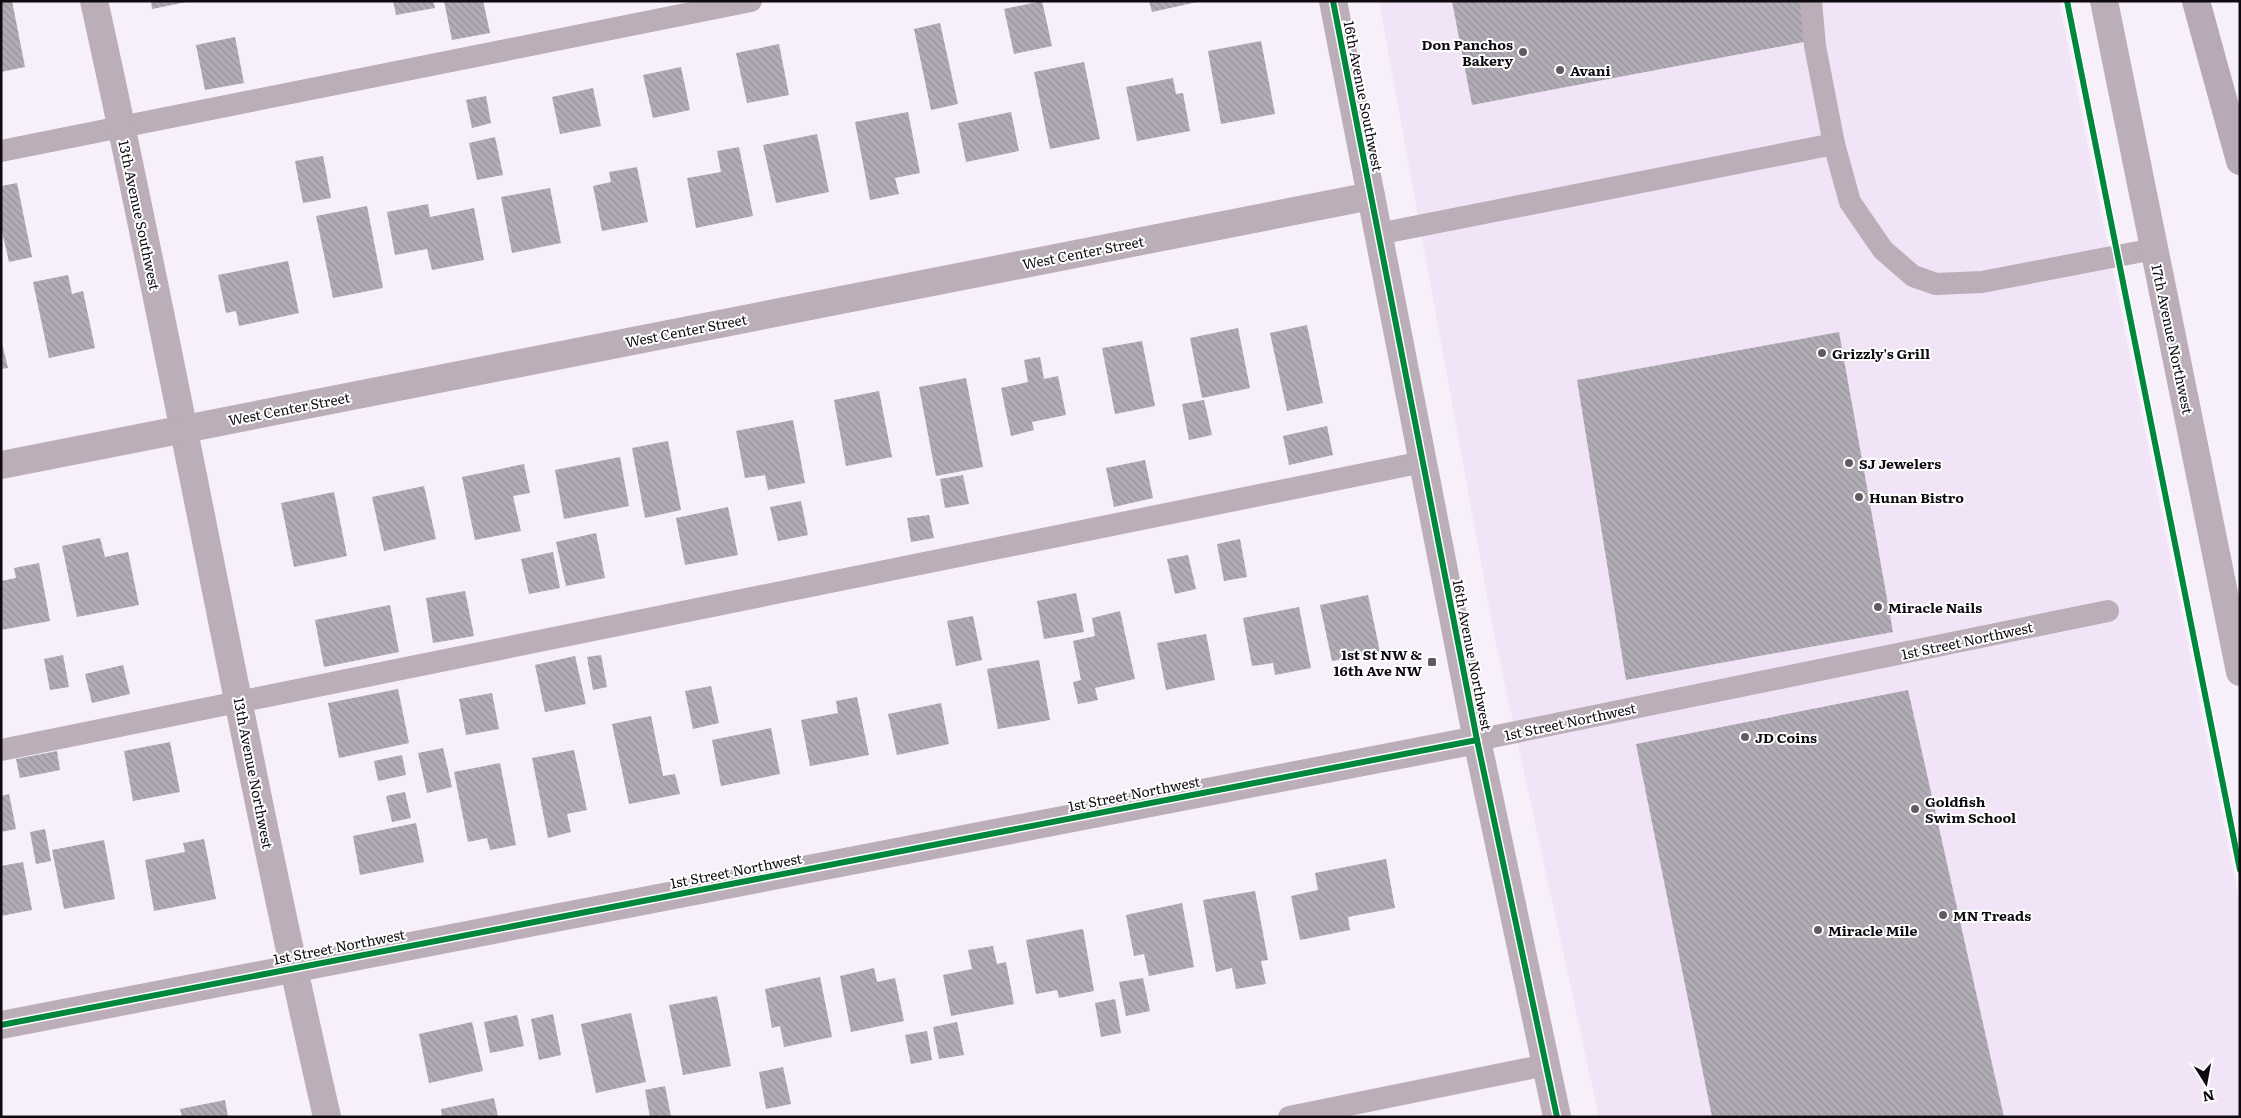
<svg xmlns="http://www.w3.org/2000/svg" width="2241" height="1118" font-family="Literata,serif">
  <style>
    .built { fill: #f0e4f6 }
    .building { fill: url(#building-back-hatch) }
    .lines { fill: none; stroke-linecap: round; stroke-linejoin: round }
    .service { stroke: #bcaeb8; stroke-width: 22 }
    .minor { stroke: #bcaeb8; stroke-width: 28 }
    .tertiary { stroke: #bcaeb8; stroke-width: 28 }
    .motorway { stroke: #b7a9b5; stroke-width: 28 }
    .cycleway-casing { stroke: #fff; stroke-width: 9 }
    .cycleway { stroke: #00873e; stroke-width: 6 }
    .poi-dot { fill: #605a62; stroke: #fff; stroke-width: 2 }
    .labels { text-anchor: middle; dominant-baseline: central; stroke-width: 4; stroke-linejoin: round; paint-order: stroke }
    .poi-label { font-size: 14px; font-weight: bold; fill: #0e0a10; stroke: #fff; text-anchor: start }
    .street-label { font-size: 14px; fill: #0e0a10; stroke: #fff }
  </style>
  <defs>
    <pattern id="building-back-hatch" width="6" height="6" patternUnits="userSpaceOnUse" patternTransform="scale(1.25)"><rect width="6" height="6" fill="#b1acb5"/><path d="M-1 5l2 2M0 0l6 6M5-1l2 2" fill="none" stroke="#97939b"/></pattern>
  </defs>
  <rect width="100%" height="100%" fill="#f7effa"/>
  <polygon class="built" points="1379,1 2059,1 2240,905 2240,1117 1599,1117 1494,634"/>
  <g class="building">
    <polygon points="1,1 12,1 25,67 1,72"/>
    <polygon points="151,1 187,1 187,2 152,9"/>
    <polygon points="393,1 433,1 435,8 396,15"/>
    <polygon points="444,1 483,1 490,33 452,40"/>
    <polygon points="1042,1 1052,46 1014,54 1004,9"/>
    <polygon points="1149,1 1197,1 1197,2 1152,12"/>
    <polygon points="1452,1 1801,1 1809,41 1472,105"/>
    <polygon points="940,23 958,104 931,110 914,29"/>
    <polygon points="235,37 244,83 205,90 196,45"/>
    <polygon points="1261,41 1275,114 1221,124 1208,51"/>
    <polygon points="779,44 789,95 747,103 736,53"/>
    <polygon points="1084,62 1100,139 1050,149 1034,72"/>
    <polygon points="681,67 690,110 653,118 643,75"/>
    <polygon points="1173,78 1176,94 1183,93 1190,131 1137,141 1126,87"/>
    <polygon points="593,88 601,126 560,134 552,97"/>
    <polygon points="486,96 491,123 472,128 466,100"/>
    <polygon points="908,112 920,173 895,178 899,194 870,200 855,122"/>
    <polygon points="1011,112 1019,151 966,162 958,123"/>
    <polygon points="817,134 829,192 776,203 763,145"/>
    <polygon points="495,137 503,175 477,180 469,143"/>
    <polygon points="739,147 753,216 696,228 687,178 721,172 717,151"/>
    <polygon points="323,156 331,198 303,203 295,161"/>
    <polygon points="637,167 648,222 602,231 593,186 611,182 609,172"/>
    <polygon points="17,183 32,257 9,262 1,227 1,186"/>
    <polygon points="550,188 561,243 512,253 501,197"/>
    <polygon points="428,204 430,217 474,208 484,260 432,270 427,249 395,255 387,212"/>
    <polygon points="367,206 383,288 333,298 316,216"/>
    <polygon points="288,261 299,313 239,326 236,311 226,313 218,275"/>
    <polygon points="68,275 72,294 83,291 95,348 49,358 33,282"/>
    <polygon points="1307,325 1323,403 1287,411 1270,333"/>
    <polygon points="1238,328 1250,388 1202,398 1190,338"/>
    <polygon points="1839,332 1893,632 1626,680 1577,380"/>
    <polygon points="1,339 8,368 1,369"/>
    <polygon points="1142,341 1155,406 1115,414 1102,348"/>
    <polygon points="1040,357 1044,379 1058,376 1066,415 1032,422 1034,430 1011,436 1001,388 1028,382 1024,360"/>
    <polygon points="966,378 983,467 936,476 919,387"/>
    <polygon points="879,391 892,457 846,466 834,400"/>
    <polygon points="1204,400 1212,435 1189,440 1182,404"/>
    <polygon points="793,420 805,483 768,490 765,475 745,478 736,431"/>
    <polygon points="1327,426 1333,455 1289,465 1283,436"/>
    <polygon points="668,441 681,510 645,518 632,448"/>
    <polygon points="620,457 629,506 564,519 555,470"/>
    <polygon points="1145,460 1153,498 1114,507 1106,468"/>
    <polygon points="524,464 530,493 513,496 521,531 475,540 462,477"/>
    <polygon points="963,475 969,504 945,508 940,479"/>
    <polygon points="424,486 436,539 384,551 372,497"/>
    <polygon points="334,492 347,556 294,567 281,503"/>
    <polygon points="801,501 808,535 778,541 770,507"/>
    <polygon points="728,507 738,555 685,565 676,518"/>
    <polygon points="929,515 934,538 911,542 907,518"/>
    <polygon points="596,533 605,578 566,586 556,542"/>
    <polygon points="100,538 105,557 128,552 139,605 77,617 62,546"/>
    <polygon points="1240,539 1247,577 1224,581 1217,544"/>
    <polygon points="553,552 560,588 529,594 521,559"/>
    <polygon points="1188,555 1196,589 1175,594 1167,559"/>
    <polygon points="39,563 50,621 1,630 1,581 16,578 14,568"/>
    <polygon points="465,591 474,636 433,643 426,598"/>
    <polygon points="1076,593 1084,632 1044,639 1037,601"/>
    <polygon points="1368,595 1380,652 1332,661 1320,605"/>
    <polygon points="390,605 399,652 324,667 315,620"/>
    <polygon points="1299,607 1311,668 1275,675 1273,663 1252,666 1243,618"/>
    <polygon points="1120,611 1135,679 1095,688 1098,700 1078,704 1073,682 1081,680 1073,641 1095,636 1092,618"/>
    <polygon points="973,616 982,660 956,666 947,621"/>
    <polygon points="1206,634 1215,680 1166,690 1157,643"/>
    <polygon points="63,655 69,687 50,690 44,659"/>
    <polygon points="601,655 607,687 593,690 587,657"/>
    <polygon points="575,656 586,704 545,712 535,665"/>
    <polygon points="1039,660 1050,720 998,729 987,669"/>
    <polygon points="123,665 130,694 92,703 85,674"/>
    <polygon points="711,686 719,723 693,729 685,691"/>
    <polygon points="398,689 409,743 339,758 328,703"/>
    <polygon points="1908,690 2004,1117 1712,1117 1636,744"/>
    <polygon points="492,693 499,729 466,735 459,699"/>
    <polygon points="857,697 869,755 810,766 801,720 838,713 836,701"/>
    <polygon points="941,703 949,744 897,755 888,714"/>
    <polygon points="651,716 663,776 675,774 680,794 629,804 612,724"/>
    <polygon points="771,728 780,774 721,786 712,740"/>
    <polygon points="170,742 180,792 133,801 124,751"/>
    <polygon points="443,748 452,787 427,793 418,753"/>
    <polygon points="574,750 587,810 567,814 571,832 548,838 532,758"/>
    <polygon points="57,751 60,770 20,778 16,759"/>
    <polygon points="402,755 406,775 378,781 374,761"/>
    <polygon points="500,763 516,845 490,850 487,838 468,842 454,772"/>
    <polygon points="405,792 411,818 392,822 386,796"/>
    <polygon points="9,794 16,829 1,832 1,796"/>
    <polygon points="416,823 424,862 360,875 353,836"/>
    <polygon points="45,829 51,861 36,864 30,832"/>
    <polygon points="204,839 216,899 154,911 145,860 185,852 183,843"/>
    <polygon points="104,840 115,899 64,909 52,850"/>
    <polygon points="1386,859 1395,908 1348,917 1350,930 1300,940 1291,896 1318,890 1315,873"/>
    <polygon points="23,862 32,910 1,916 1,866"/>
    <polygon points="1255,891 1268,960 1261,961 1266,984 1236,989 1232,968 1216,972 1203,900"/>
    <polygon points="1182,903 1194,967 1149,976 1144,954 1134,956 1126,915"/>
    <polygon points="1083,929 1094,991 1059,998 1057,990 1036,994 1026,940"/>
    <polygon points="993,946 997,964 1006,962 1014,1004 951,1016 943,975 972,969 968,950"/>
    <polygon points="874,968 877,982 895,978 904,1021 851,1032 840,976"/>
    <polygon points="820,977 832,1037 784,1047 780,1026 772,1028 765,989"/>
    <polygon points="1143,978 1150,1011 1126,1016 1119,982"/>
    <polygon points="717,996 731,1066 683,1075 669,1005"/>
    <polygon points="1115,999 1121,1033 1101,1037 1095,1003"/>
    <polygon points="631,1013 646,1082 596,1093 581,1024"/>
    <polygon points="553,1014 561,1055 539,1060 531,1019"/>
    <polygon points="517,1015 524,1046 490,1053 484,1022"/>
    <polygon points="472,1022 483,1071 429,1083 419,1034"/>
    <polygon points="957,1022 964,1055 939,1059 933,1027"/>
    <polygon points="927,1031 932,1060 911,1064 905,1035"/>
    <polygon points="783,1067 791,1104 766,1109 759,1072"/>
    <polygon points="665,1086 671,1117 650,1117 645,1090"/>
    <polygon points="494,1098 498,1117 442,1117 441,1109"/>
    <polygon points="225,1100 228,1117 182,1117 180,1109"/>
  </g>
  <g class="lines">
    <g class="service">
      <polyline points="1811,1 1815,46 1834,144 1850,202 1883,250 1913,276 1936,284 1982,282 2154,249"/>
      <polyline points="1,151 751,1"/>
      <polyline points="1378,234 1834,144"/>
      <polyline points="1477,740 2108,611"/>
      <polyline points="1,750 1423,462"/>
      <polyline points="1289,1117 1546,1065"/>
    </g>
    <g class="minor">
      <path d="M 94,1 C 177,372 242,747 327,1117"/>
      <polyline points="1,1025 1477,740"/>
    </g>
    <g class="tertiary">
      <polyline points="1333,1 1477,740 1557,1117"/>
      <polyline points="2104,1 2240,672"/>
      <polyline points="1,465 1371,196"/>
    </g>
    <polyline class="motorway" points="2196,1 2240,161"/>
    <defs>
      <g id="cycleway">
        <polyline points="1333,1 1477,740 1557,1117"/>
        <polyline points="2067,1 2240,870"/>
        <polyline points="1,1025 1477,740"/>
      </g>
    </defs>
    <use href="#cycleway" class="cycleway-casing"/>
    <use href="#cycleway" class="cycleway"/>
  </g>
  <g class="poi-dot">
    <circle cx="1523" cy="52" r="5"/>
    <circle cx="1560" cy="70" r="5"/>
    <circle cx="1822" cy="353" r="5"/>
    <circle cx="1849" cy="463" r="5"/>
    <circle cx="1859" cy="497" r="5"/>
    <circle cx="1878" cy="607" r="5"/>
    <rect x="1427" y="657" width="10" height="10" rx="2.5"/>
    <circle cx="1745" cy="737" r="5"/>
    <circle cx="1915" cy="809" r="5"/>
    <circle cx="1943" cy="915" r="5"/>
    <circle cx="1818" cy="930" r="5"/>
  </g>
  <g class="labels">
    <g class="poi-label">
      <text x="1513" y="44" text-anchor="end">Don Panchos<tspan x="1513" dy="16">Bakery</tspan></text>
      <text x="1570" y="70">Avani</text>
      <text x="1832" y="353">Grizzly's Grill</text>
      <text x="1859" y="463">SJ Jewelers</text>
      <text x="1869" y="497">Hunan Bistro</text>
      <text x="1888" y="607">Miracle Nails</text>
      <text x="1422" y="654" text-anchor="end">1st St NW &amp;<tspan x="1422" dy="16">16th Ave NW</tspan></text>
      <text x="1755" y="737">JD Coins</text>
      <text x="1925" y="801">Goldfish<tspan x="1925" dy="16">Swim School</tspan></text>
      <text x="1953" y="915">MN Treads</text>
      <text x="1828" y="930">Miracle Mile</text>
    </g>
    <g class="street-label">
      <text transform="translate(1364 96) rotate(79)">16th Avenue Southwest</text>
      <text transform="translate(140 215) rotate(78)">13th Avenue Southwest</text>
      <text transform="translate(1083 252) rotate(-11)">West Center Street</text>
      <text transform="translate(686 330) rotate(-11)">West Center Street</text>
      <text transform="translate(2173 339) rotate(78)">17th Avenue Northwest</text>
      <text transform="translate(289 408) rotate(-11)">West Center Street</text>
      <text transform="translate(1967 640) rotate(-12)">1st Street Northwest</text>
      <text transform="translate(1473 655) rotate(79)">16th Avenue Northwest</text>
      <text transform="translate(1570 721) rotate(-12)">1st Street Northwest</text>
      <text transform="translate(254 773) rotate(79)">13th Avenue Northwest</text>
      <text transform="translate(1134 793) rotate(-11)">1st Street Northwest</text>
      <text transform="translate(736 870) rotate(-11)">1st Street Northwest</text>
      <text transform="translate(339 946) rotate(-11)">1st Street Northwest</text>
    </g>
  </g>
  <rect width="2241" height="1118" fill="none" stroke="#0e0a10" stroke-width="5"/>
  <g transform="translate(2206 1083) rotate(169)" stroke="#ffffff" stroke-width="4" paint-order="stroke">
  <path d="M0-4L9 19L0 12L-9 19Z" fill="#0e0a10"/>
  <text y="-8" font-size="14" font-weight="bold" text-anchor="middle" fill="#0e0a10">N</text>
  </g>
</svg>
